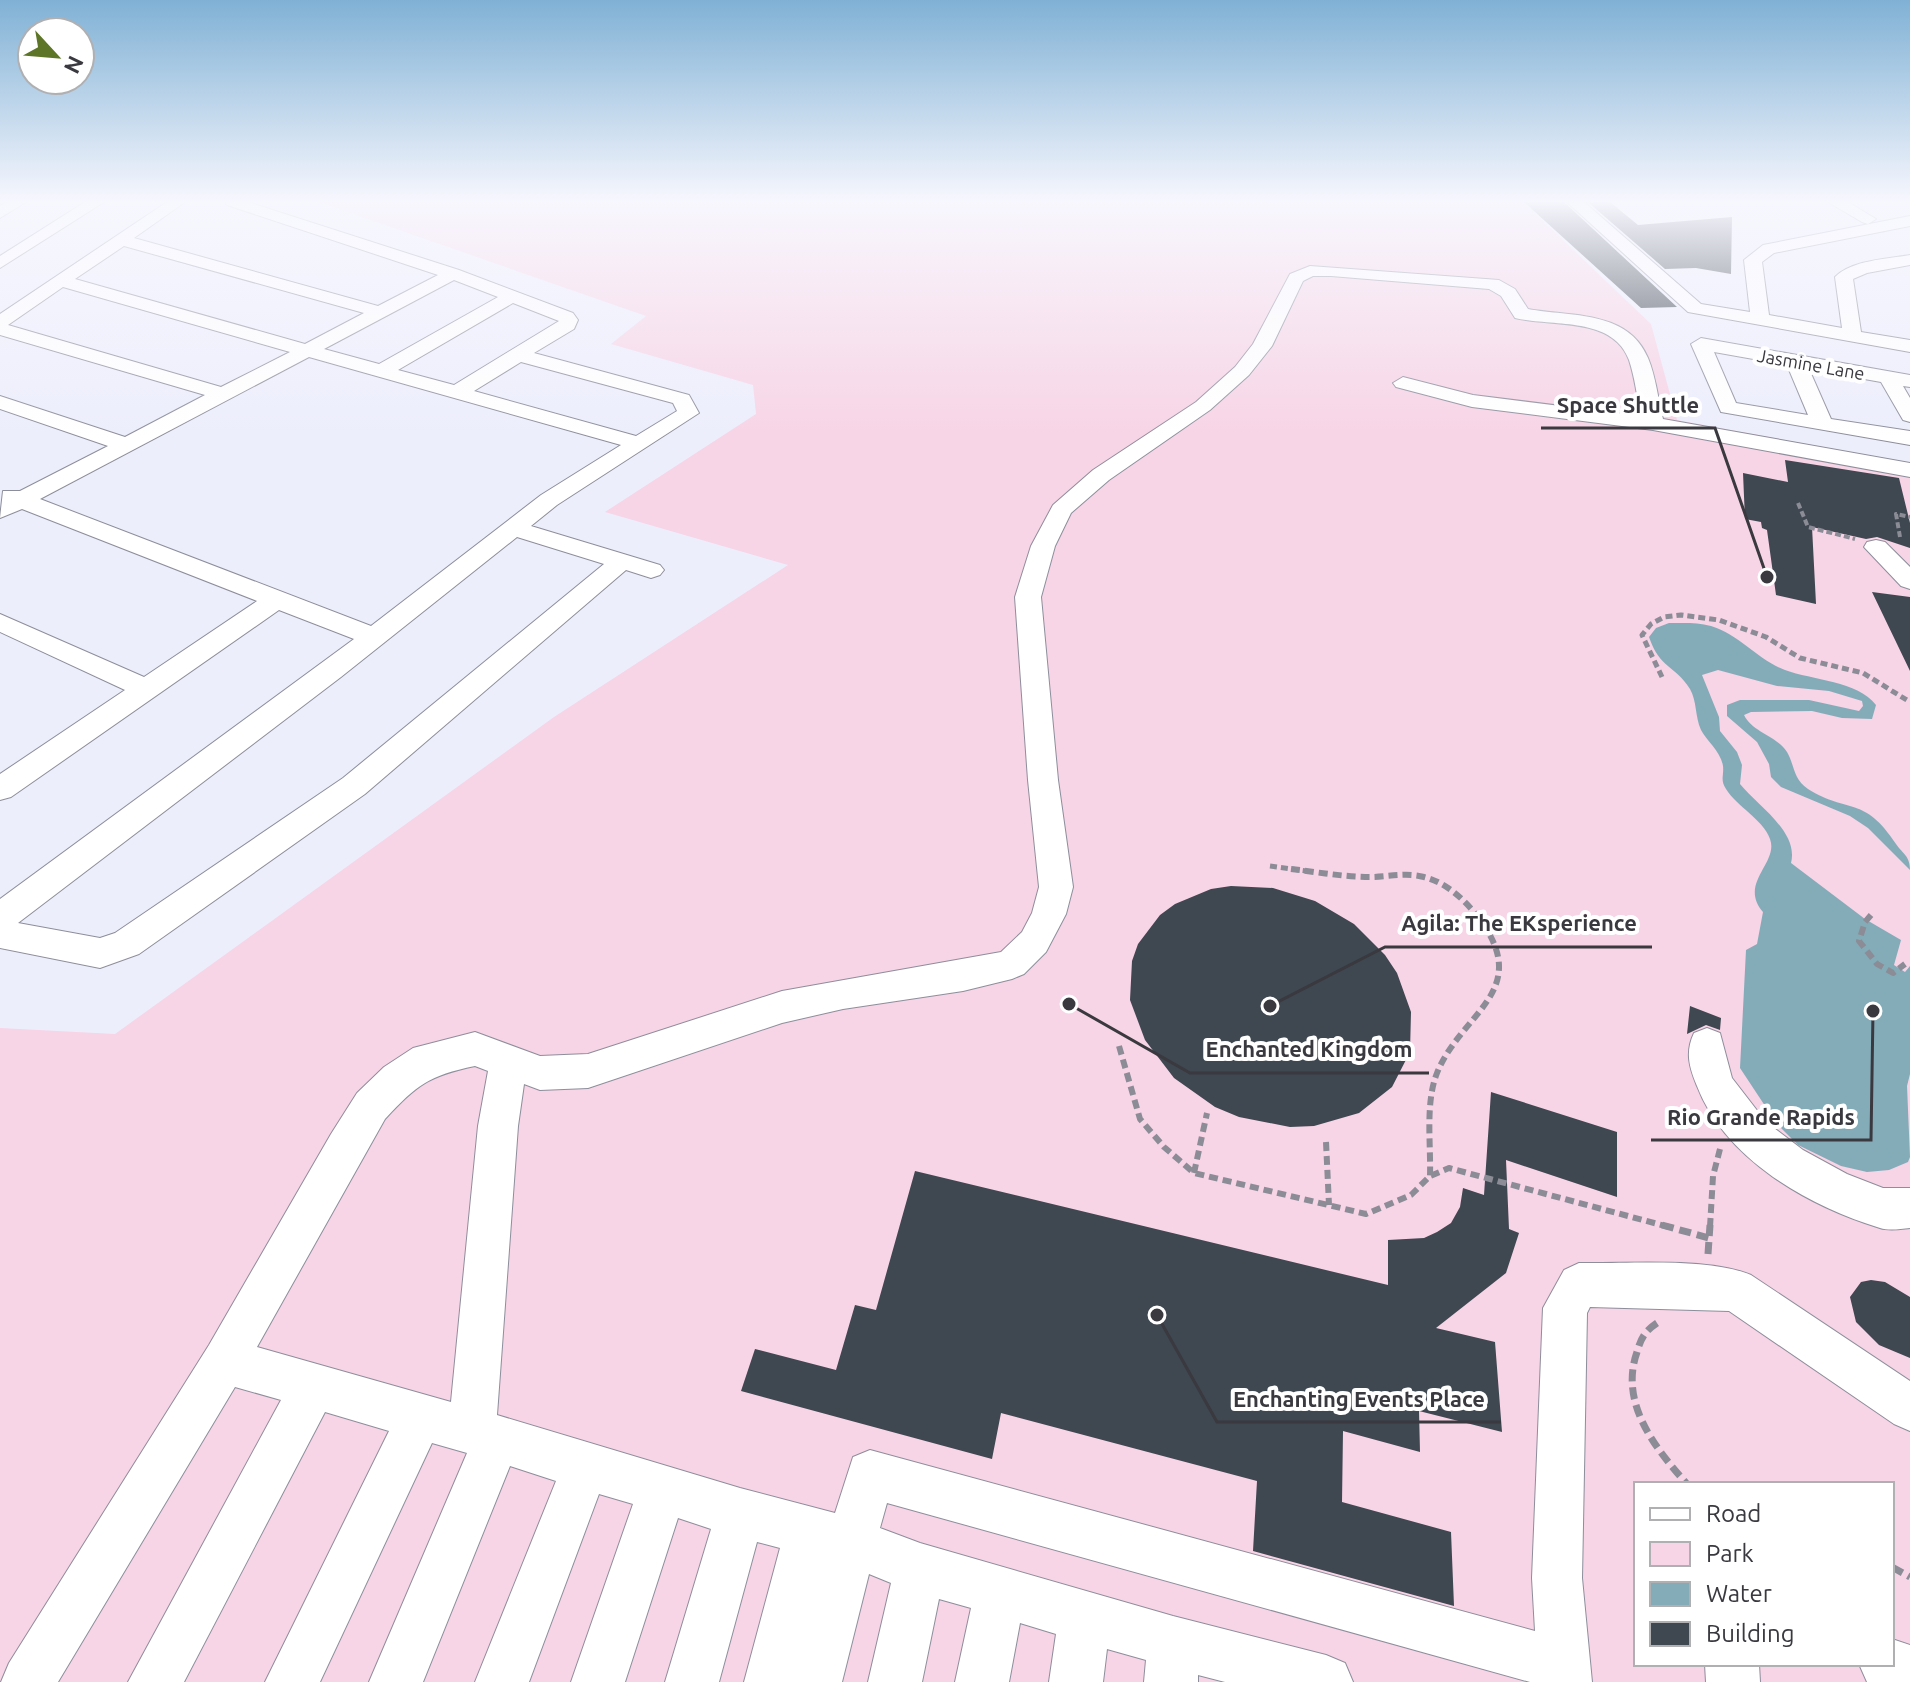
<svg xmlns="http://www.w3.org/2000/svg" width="1910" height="1682" viewBox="0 0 1910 1682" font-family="Ubuntu,sans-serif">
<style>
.green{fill:#f7d4e6;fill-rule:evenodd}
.water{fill:#84acb8}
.building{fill:#3f4750}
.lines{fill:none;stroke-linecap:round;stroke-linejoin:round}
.minor-casing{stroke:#8d8e9b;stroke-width:2}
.path-far3{stroke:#8b8c96;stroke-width:4;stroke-dasharray:6 3;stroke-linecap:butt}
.path-far2{stroke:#8b8c96;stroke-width:5;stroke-dasharray:7 4;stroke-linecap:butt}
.path-far1{stroke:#8b8c96;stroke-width:6;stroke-dasharray:9 5;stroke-linecap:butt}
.path{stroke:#8b8c96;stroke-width:7;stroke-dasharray:12 6;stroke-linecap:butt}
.minor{fill:#fff;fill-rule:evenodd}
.labels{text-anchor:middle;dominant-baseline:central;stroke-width:8;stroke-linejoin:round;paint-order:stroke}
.far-street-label{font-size:18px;fill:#39393f;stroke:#fff}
.leader{fill:none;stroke:#39393f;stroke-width:3}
.callout-dot{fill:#39393f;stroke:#fff;stroke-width:3}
.callout-label{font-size:22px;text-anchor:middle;font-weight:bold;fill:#39393f;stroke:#fff;stroke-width:8;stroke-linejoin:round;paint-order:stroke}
</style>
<rect width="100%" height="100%" fill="#edeefc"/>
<!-- green -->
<path class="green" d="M319,202H1523L1651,324L1677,420L1910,463V1682H0V1028L115,1034L554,717L788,565L605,512L756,414L753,385L611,344L646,316ZM1636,1484H1892V1664H1636Z"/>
<!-- water -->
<path class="water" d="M1669,623C1683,623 1697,622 1711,626C1740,635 1758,660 1785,670C1812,680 1858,681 1876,705L1872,719L1842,718L1812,711L1751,712L1744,715C1753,733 1776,735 1787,752C1795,766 1793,779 1808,789C1848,814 1864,795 1896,844C1903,854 1910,856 1910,870L1868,828L1850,816L1781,787L1771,777L1769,764L1757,742L1727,716V705L1740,700H1809L1859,711L1863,706L1862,701L1829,691L1777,686L1718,670L1702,675L1719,717L1720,731L1737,752L1742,765L1740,784C1758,806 1799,832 1791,863L1865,919L1901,940L1894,965L1905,972L1910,966V1074L1907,1086L1910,1157L1908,1162L1889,1170L1867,1172L1841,1166L1798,1145L1777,1124L1740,1068L1746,950L1757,944L1763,912C1738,883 1779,863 1770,839C1763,819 1737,807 1726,789C1720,780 1724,776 1723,766C1721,752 1707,741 1701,730C1695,717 1697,701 1690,689C1675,665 1660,669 1649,637L1656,628Z"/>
<!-- building -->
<path class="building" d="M1524,202H1564L1677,307L1641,308Z
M1588,202H1610L1638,225L1732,217L1731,274L1696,268L1665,269Z
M1785,460L1899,478L1910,523V548L1877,537L1866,539L1812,527L1816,604L1776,595L1767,530L1762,528L1761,522L1745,519L1743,473L1788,482Z
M1872,592L1910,597V671Z
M1231,886L1273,888L1315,901L1354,924L1385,955L1397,973L1411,1012L1410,1052L1392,1087L1359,1113L1314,1126L1290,1127L1239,1117L1215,1107L1174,1078L1145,1040L1130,1000L1132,961L1138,944L1160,915L1175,904L1211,889Z
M1690,1006L1721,1018L1720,1030L1706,1025L1687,1034Z
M1491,1092L1617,1132V1197L1506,1160L1509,1229L1519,1233L1506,1273L1436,1328L1495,1342L1502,1432L1419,1411L1420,1452L1343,1431L1342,1502L1451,1532L1454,1606L1253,1551L1257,1481L1001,1413L992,1459L741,1391L755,1349L836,1370L855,1305L876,1310L915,1171L1388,1285V1240L1424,1238L1437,1232L1451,1223L1460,1207L1463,1188L1484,1195Z
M1871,1280L1885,1282L1910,1297V1358L1879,1345L1856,1322L1850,1297L1861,1282Z"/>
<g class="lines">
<!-- minor casing -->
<g class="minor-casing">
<path id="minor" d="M7,202H26L0,218V206Z
M85,202H104L0,268V256Z
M167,202H185L134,238L378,306L438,275L227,205L225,202H248L459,270L573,313L578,320L574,329L534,353L689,395L699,413L557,505L531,526L660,565L664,570L660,575L651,578L626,570L365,794L139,954L100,968L0,948V899L354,639L279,610L11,797L0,800V774L125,690L0,632V614L144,677L257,601L22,509L0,518L3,491H20L108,446L0,409V396L125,437L205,395L0,335V314ZM124,246L364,313L305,344L75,279ZM454,280L498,297L379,364L324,349ZM63,287L290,352L221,387L8,325ZM513,303L559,321L454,385L398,370ZM309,357L621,445L541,495L371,626L40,499ZM521,362L673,403L677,411L636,436L474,391ZM517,537L604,564L343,778L115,933L100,938L18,923L341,677Z
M1567,202H1584L1701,304L1750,312L1744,260L1763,245L1910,216V226L1774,253L1762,262L1769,315L1842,328L1835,277C1852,260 1887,259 1910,255V265L1867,273L1853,279L1861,332L1910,340V352L1688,312Z
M1828,202H1848L1876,219L1868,224L1862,222Z
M1310,266L1499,280L1515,289L1528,309C1571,317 1628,310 1648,358C1656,377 1658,399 1663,419L1910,463V477L1653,430L1472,407L1396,387L1393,383L1403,377L1473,395L1641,416C1637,397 1635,378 1629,360C1613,316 1552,327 1515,318L1501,296L1489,289L1331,276H1313L1303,281L1272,346L1249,375L1210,410L1109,480L1071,513L1055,546L1041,597L1058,780L1073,887L1066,914L1046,952L1024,974L1012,979L963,991L843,1009L782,1023L588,1088L540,1090L524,1084L518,1126L497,1415L740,1488L835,1513L853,1457L870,1450L1535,1631L1532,1578L1543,1308L1564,1270L1579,1263C1628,1264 1708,1257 1751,1275L1910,1381V1431L1894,1424L1729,1311L1590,1307L1587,1313L1582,1578L1592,1682H1530L887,1503L880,1528L920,1543L1173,1616L1326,1655L1345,1663L1353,1682H1225L1198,1675V1682H1144L1146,1660L1107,1649L1103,1682H1049L1056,1634L1020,1623L1009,1682H955L971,1608L939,1599L922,1682H868L891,1583L869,1574L842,1682H744L780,1548L757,1542L719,1682H665L711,1529L678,1518L625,1682H571L633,1504L599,1494L529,1682H475L556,1481L510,1466L423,1682H369L467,1453L432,1443L320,1682H265L389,1431L325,1412L184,1682H128L281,1400L235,1387L58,1682H1L9,1663L209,1345L331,1134L357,1093L384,1067L413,1048L475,1032L540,1056L588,1054L782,991L1001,952L1022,932L1032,913L1039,887L1028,780L1015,597L1031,546L1053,505L1093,470L1196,402L1235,367L1253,344L1290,274ZM475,1066L488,1071L478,1126L451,1402L257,1347L385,1119C418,1084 428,1076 475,1066Z
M1701,338L1910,375V387L1903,386L1910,398V422L1903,420L1881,382L1809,369L1831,419L1910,431V445L1721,412L1691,344ZM1714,352L1787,365L1808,415L1736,403Z
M1876,540L1885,542L1910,567V589L1901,586L1864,547L1867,542Z
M1707,1028L1720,1033L1732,1078L1766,1122L1803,1150L1847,1174L1883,1188H1910V1228C1900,1229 1889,1231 1880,1228C1808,1206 1725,1159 1697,1086C1689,1067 1685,1052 1694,1033Z
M1892,1639L1910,1645V1682H1867L1859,1664H1892Z
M1705,1664H1759L1760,1682H1706Z"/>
</g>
<!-- path-far3 -->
<path class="path-far3" d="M1798,503L1808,527L1855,539
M1900,537L1896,514L1910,517"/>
<!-- path-far2 -->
<path class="path-far2" d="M1662,677L1642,635L1651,624L1664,617L1681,615L1719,620L1766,637L1800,658L1863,673L1910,702
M1270,866L1306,871"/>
<!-- path-far1 -->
<path class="path-far1" d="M1291,869C1317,872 1344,877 1370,877C1388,877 1406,872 1424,877C1448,883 1467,902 1481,921C1532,992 1461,1013 1437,1073C1425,1103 1431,1144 1430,1176
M1871,915L1865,922L1859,941L1877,964L1893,973L1905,964
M1119,1046L1140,1119L1164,1147L1194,1173L1366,1214L1411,1195L1430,1176L1449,1168L1669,1227
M1326,1142L1329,1205
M1194,1173L1207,1113
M1710,1227L1713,1176L1721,1145"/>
<!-- path -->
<path class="path" d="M1662,1225L1709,1238
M1708,1254L1710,1225
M1657,1323C1645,1331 1641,1338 1637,1352C1619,1403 1655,1448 1687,1484
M1892,1567L1910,1577"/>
<!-- minor -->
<use href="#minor" class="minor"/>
</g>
<!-- sky -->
<linearGradient id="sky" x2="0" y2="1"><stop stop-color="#80b1d5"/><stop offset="0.46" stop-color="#f7f7fe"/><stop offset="1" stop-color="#f7f7fe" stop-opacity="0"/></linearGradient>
<rect width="1910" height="437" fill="url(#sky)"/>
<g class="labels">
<!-- far-street labels -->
<g class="far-street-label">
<text transform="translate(1811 364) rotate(10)">Jasmine Lane</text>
</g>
</g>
<!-- callouts -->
<path class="leader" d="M1767 577L1715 428H1541M1270 1006L1385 947H1652M1069 1004L1190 1073H1429M1873 1011L1871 1140H1651M1157 1315L1217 1422H1501"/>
<g class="callout-dot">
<circle cx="1767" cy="577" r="8"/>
<circle cx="1270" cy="1006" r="8"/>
<circle cx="1069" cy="1004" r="8"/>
<circle cx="1873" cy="1011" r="8"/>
<circle cx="1157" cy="1315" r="8"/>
</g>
<g class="callout-label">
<text x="1628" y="413">Space Shuttle</text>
<text x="1519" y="931">Agila: The EKsperience</text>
<text x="1309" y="1057">Enchanted Kingdom</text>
<text x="1761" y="1125">Rio Grande Rapids</text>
<text x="1359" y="1407">Enchanting Events Place</text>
</g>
<!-- legend -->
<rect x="1634" y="1482" width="260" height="184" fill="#ffffff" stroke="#b0b0b2" stroke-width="2"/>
<rect x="1650" y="1508" width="40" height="12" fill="#ffffff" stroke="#b0b0b2" stroke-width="2"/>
<text x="1706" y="1522" font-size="24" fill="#39393f">Road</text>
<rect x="1650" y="1542" width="40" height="24" fill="#f7d4e6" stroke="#b0b0b2" stroke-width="2"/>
<text x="1706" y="1562" font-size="24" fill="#39393f">Park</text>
<rect x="1650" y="1582" width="40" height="24" fill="#84acb8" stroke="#b0b0b2" stroke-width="2"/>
<text x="1706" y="1602" font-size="24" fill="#39393f">Water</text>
<rect x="1650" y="1622" width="40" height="24" fill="#3f4750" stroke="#b0b0b2" stroke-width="2"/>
<text x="1706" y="1642" font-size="24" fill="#39393f">Building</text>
<!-- north arrow -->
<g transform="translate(56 56) rotate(116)"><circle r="38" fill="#ffffff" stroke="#b0b0b2" stroke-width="2"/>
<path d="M0-6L14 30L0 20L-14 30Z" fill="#5d7527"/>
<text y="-12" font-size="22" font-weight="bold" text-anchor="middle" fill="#39393f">N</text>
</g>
</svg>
